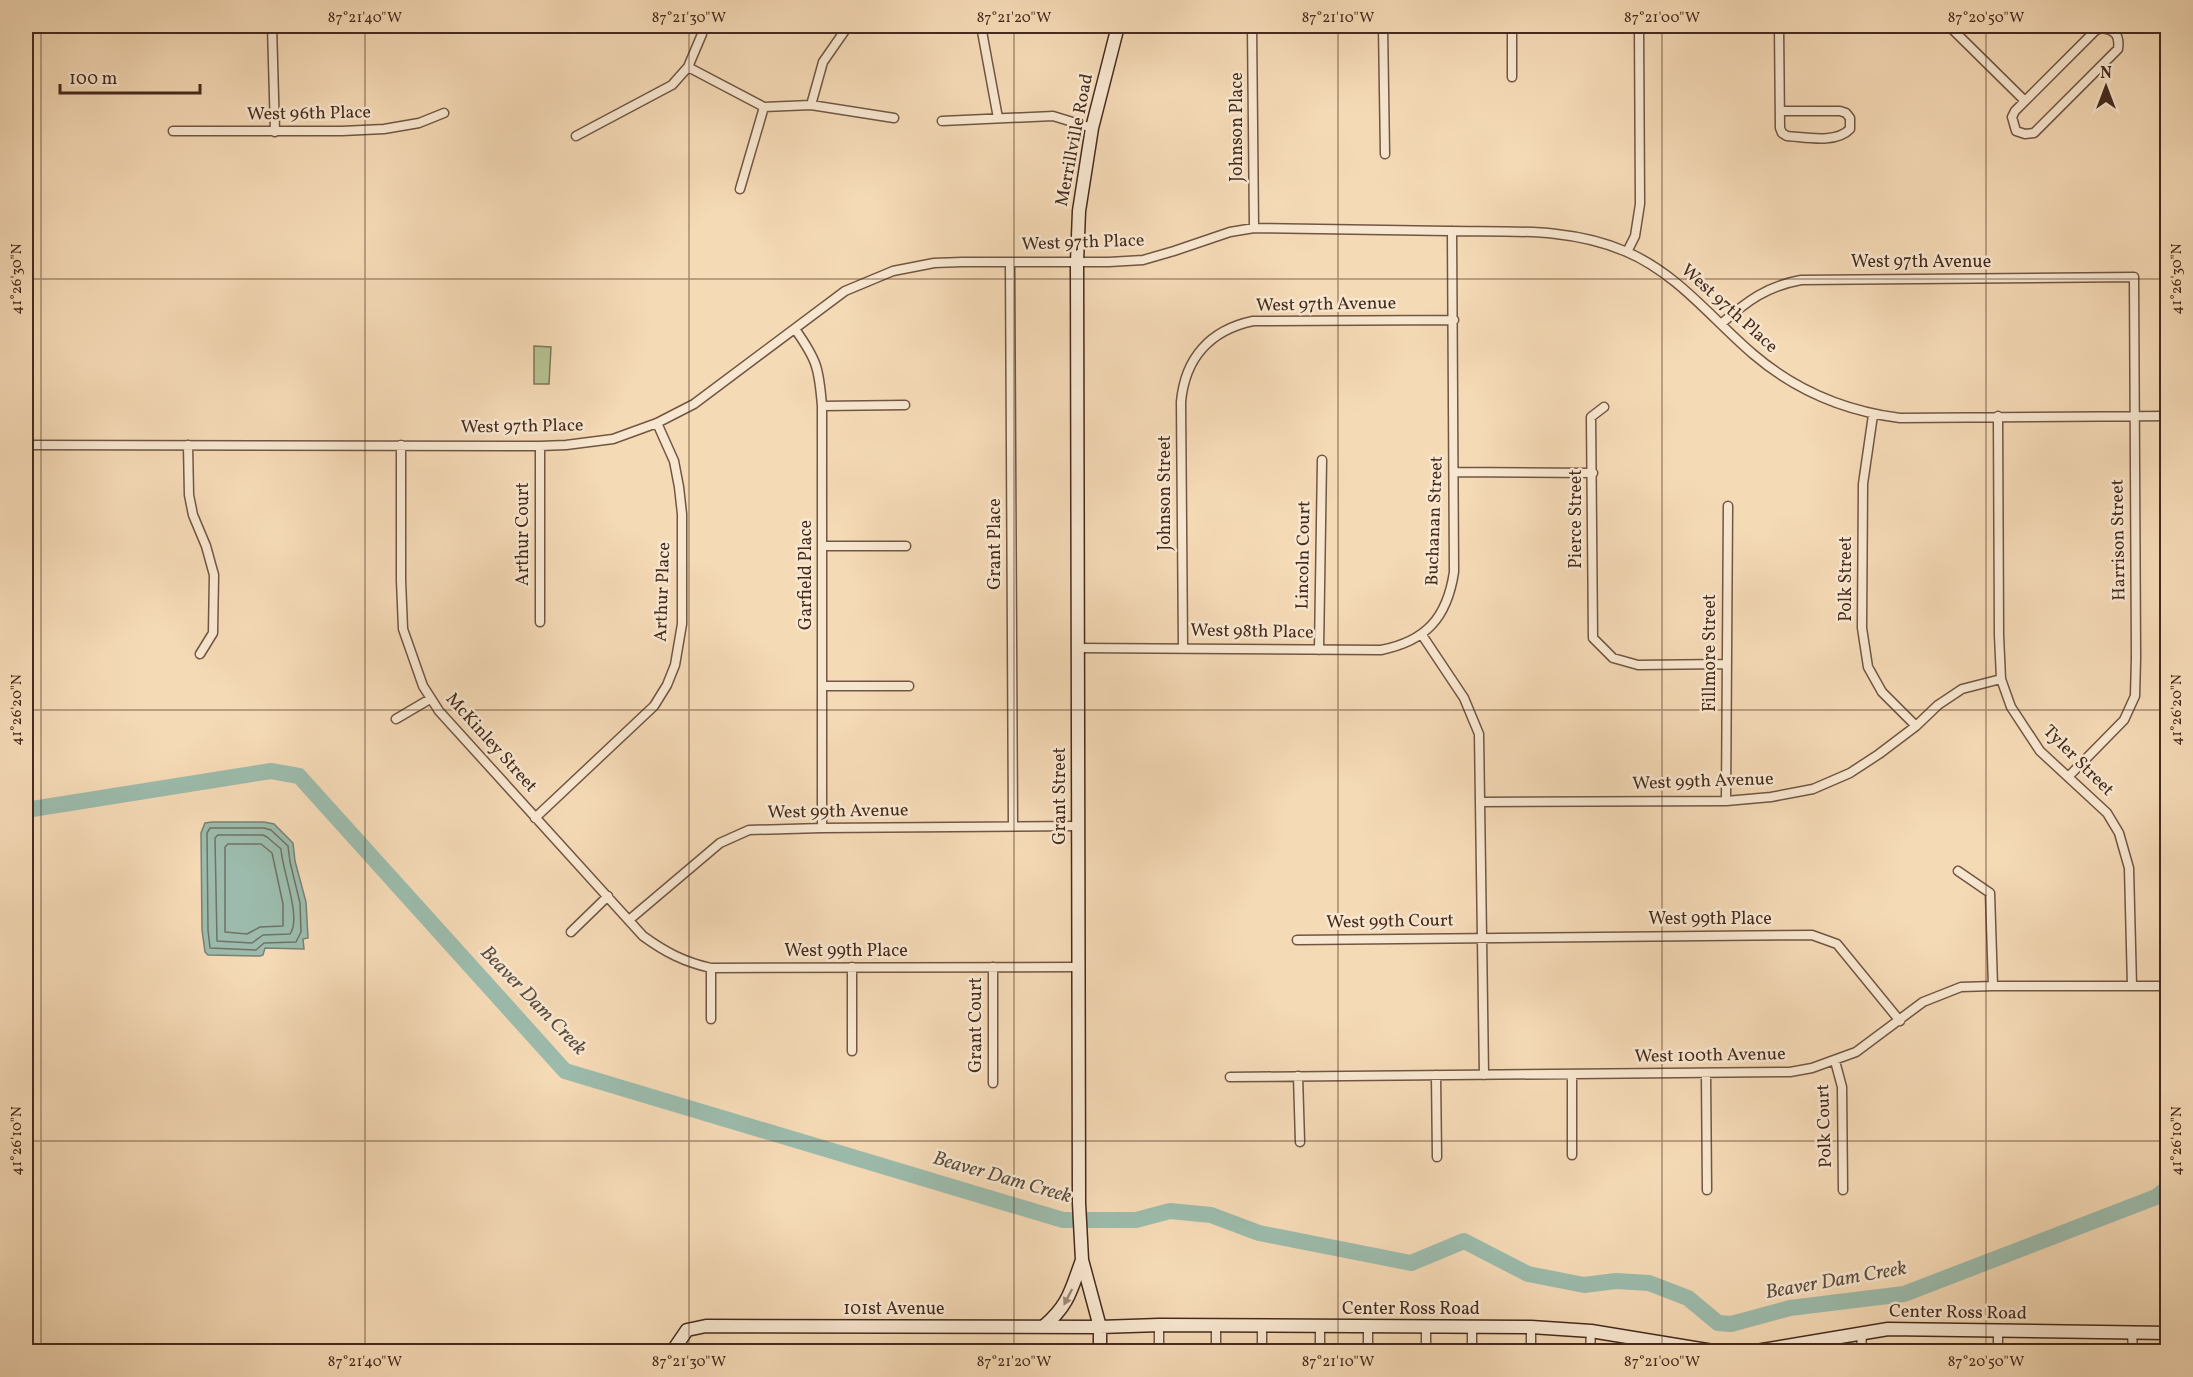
<svg xmlns="http://www.w3.org/2000/svg" width="2193" height="1377" viewBox="0 0 2193 1377" font-family="Vollkorn,serif">
<style>
.green{fill:#b6c192;stroke:#7e7658;stroke-width:1.5}
.water{fill:#9cbbac;stroke:#798173;stroke-width:1.5}
.lines{fill:none;stroke-linecap:round;stroke-linejoin:round}
.shore{stroke:#707264;stroke-width:1.5}
.river{stroke:#9cbbac;stroke-width:16}
.street-casing{stroke:#715643;stroke-width:11}
.secondary-casing{stroke:#452a1d;stroke-width:15}
.street{stroke:#f8e7d0;stroke-width:8}
.secondary{stroke:#f8e7d0;stroke-width:12}
.oneway{fill:#9e8876}
.ticks{fill:none;stroke:#452a1d;stroke-width:1.5;stroke-opacity:0.45}
.labels{text-anchor:middle;dominant-baseline:central;stroke-width:5;stroke-linejoin:round;paint-order:stroke}
.street-label{font-size:18px;fill:#452a1d;stroke:#f8e7d0}
.water-label{font-size:20px;font-style:italic;fill:#5b4e41;stroke:#f8e7d0}
.neatline{fill:none;stroke:#452a1d;stroke-width:2}
.ticks-label{font-size:15px;text-anchor:middle;fill:#452a1d}
</style>
<rect width="100%" height="100%" fill="#f5dab6"/>
<filter id="stains"><feTurbulence type="fractalNoise" baseFrequency=".00333" numOctaves="4"/><feColorMatrix values="0 0 0 0 .2 0 0 0 0 .09 0 0 0 0 .02 0 0 0 .5 -.17"/></filter>
<radialGradient id="worn" r=".72"><stop offset=".6" stop-color="#630" stop-opacity="0"/><stop offset="1" stop-color="#630" stop-opacity=".3"/></radialGradient>
<!-- green -->
<path class="green" d="M534,346L551,347L549,384H534Z"/>
<!-- water -->
<path class="water" d="M212,822H264L274,824L293,843L295,861L306,902L308,938L303,939L304,949L265,948L263,955L260,956L208,955L205,952L202,930L201,833L205,823Z"/>
<g class="lines">
<!-- shore -->
<path class="shore" d="M210,828H264L271,830L288,846L290,862L300,903L301,932L296,942L264,943L256,950L210,948L208,930L207,833Z
M218,835H263L267,837L281,849C282,870 302,918 290,934L263,935L252,943L217,941L215,838Z
M228,844H261L272,853L283,904V926L260,927L247,934L225,932V847Z"/>
<!-- river -->
<path class="river" d="M26,810L271,771L299,776L565,1071L1063,1220H1136L1170,1211L1211,1215L1259,1233L1411,1263L1464,1241L1528,1274L1584,1285L1616,1281L1649,1283L1688,1298L1718,1323L1731,1324L1790,1308L1904,1294L2156,1197L2168,1188"/>
<!-- street casing -->
<g class="street-casing">
<path id="street" d="M272,26L275,132
M981,26L998,118
M1252,26L1254,228
M1383,26L1385,154
M1512,26V77
M1779,26L1780,128L1782,133L1787,136C1805,137 1836,144 1850,129V118L1846,113L1840,111H1780
M1949,26L2025,101
M2102,28C2115,30 2120,35 2118,49L2034,133L2025,134L2016,131L2012,117L2015,111L2096,30Z
M688,67L764,107L811,105L894,118
M811,105L823,62L848,26
M942,121L1053,116L1092,128
M173,131H342L384,129L419,123L444,113
M576,136L672,85L688,67L702,34V26
M740,189L764,107
M1627,252L1635,236L1640,204L1639,26
M1010,262L1013,826
M1721,324C1747,301 1767,286 1801,280L2134,277L2136,658L2135,696L2124,720L2068,777
M795,329C817,360 819,368 822,406V828
M822,406L905,405
M1604,407L1591,417L1593,638L1613,658L1638,665L1726,664
M1873,415L1863,484L1862,628L1868,667L1882,692L1916,726
M1998,416L1999,635L2001,679L2011,707L2040,751L2107,813L2119,833L2129,868L2132,986
M26,445L540,446L566,445L613,439L657,423L694,404L845,291L893,271L934,263L962,262H1109L1143,260L1174,251L1230,232L1254,228C1319,229 1384,230 1449,231C1510,232 1570,227 1627,252C1678,274 1712,319 1753,354C1795,390 1845,411 1900,418L2168,416
M188,445L189,495L193,515L206,546L214,575L213,633L200,654
M401,445V580L403,629L423,686L439,711L643,936C665,952 684,962 711,968L1079,967
M540,446V622
M1454,472L1593,473
M822,546H906
M1422,635L1464,698L1479,734L1484,1075
M1078,648L1381,650C1426,641 1447,618 1454,572L1452,231
M1183,648L1181,402C1185,358 1210,330 1253,321L1454,320
M1319,650L1322,460
M823,686H909
M396,719L430,699
M1726,801L1728,506
M1481,802L1726,801L1771,797L1813,789L1850,773L1879,754L1916,726L1938,705L1962,689L2001,679
M535,818L654,706L667,685L675,665L682,624V514L679,487L674,461L657,423
M1958,871L1990,893L1993,986
M629,920L720,843L749,830L822,828L1079,826
M571,932L608,896
M1297,940L1812,935L1837,944L1900,1021
M852,967V1051
M993,967V1083
M711,1019V968
M1835,1061L1842,1087L1843,1190
M1706,1074L1707,1190
M1436,1075L1437,1157
M1298,1076L1300,1142
M1230,1077L1790,1072L1812,1068L1856,1052L1923,1002L1961,987L1993,986H2168
M1572,1155V1074
M1216,1326V1352
M1262,1326V1352
M1426,1327V1352
M1472,1327V1352
M2132,1333L2133,1352
M1159,1352V1325
M1320,1352V1326
M1368,1352V1327
M1531,1352V1327
M1590,1352L1591,1331
M1861,1352L1862,1333
M1998,1352V1332"/>
</g>
<!-- secondary casing -->
<g class="secondary-casing">
<path id="secondary" d="M1043,1327C1069,1305 1071,1290 1082,1260
M672,1352L687,1330L706,1326L1100,1327L1159,1325L1531,1327L1591,1331L1719,1352
M1100,1352V1327L1082,1260L1079,1203L1077,262L1079,211L1092,128L1118,26
M1750,1352L1888,1329L2168,1333"/>
</g>
<!-- street -->
<use href="#street" class="street"/>
<!-- secondary -->
<use href="#secondary" class="secondary"/>
</g>
<!-- one-way arrows -->
<defs><path id="oneway-solid" d="M-6-.8H1V-3.2L6.5 0L1 3.2V.8H-6Z" transform="scale(1.5)"/></defs>
<use class="oneway" href="#oneway-solid" transform="translate(1068 1297) rotate(117)"/>
<!-- ticks -->
<path class="ticks" d="M41,26V1352M365,26V1352M689,26V1352M1014,26V1352M1338,26V1352M1662,26V1352M1986,26V1352M26,279H2168M26,710H2168M26,1141H2168"/>
<g class="labels">
<!-- street labels -->
<g class="street-label">
<text transform="translate(309 114) rotate(-1)">West 96th Place</text>
<text transform="translate(1237 127) rotate(-90)">Johnson Place</text>
<text transform="translate(1075 140) rotate(-79)">Merrillville Road</text>
<text transform="translate(1083 243) rotate(-2)">West 97th Place</text>
<text x="1921" y="262">West 97th Avenue</text>
<text transform="translate(1326 305) rotate(-1)">West 97th Avenue</text>
<text transform="translate(1729 309) rotate(42)">West 97th Place</text>
<text transform="translate(522 427) rotate(-1)">West 97th Place</text>
<text transform="translate(1165 493) rotate(-90)">Johnson Street</text>
<text transform="translate(1576 519) rotate(-90)">Pierce Street</text>
<text transform="translate(1435 521) rotate(-88)">Buchanan Street</text>
<text transform="translate(523 534) rotate(-90)">Arthur Court</text>
<text transform="translate(2119 540) rotate(-91)">Harrison Street</text>
<text transform="translate(995 544) rotate(-90)">Grant Place</text>
<text transform="translate(1304 555) rotate(-89)">Lincoln Court</text>
<text transform="translate(806 575) rotate(-90)">Garfield Place</text>
<text transform="translate(1846 579) rotate(-90)">Polk Street</text>
<text transform="translate(663 592) rotate(-88)">Arthur Place</text>
<text transform="translate(1252 632) rotate(1)">West 98th Place</text>
<text transform="translate(1710 653) rotate(-90)">Fillmore Street</text>
<text transform="translate(491 743) rotate(48)">McKinley Street</text>
<text transform="translate(2078 761) rotate(45)">Tyler Street</text>
<text transform="translate(1703 782) rotate(-2)">West 99th Avenue</text>
<text transform="translate(1060 796) rotate(-90)">Grant Street</text>
<text transform="translate(838 812) rotate(-1)">West 99th Avenue</text>
<text x="1710" y="919">West 99th Place</text>
<text transform="translate(1390 922) rotate(-1)">West 99th Court</text>
<text x="846" y="951">West 99th Place</text>
<text transform="translate(976 1025) rotate(-90)">Grant Court</text>
<text transform="translate(1710 1056) rotate(-1)">West 100th Avenue</text>
<text transform="translate(1825 1126) rotate(-92)">Polk Court</text>
<text x="894" y="1309">101st Avenue</text>
<text x="1411" y="1309">Center Ross Road</text>
<text transform="translate(1958 1313) rotate(1)">Center Ross Road</text>
</g>
<!-- water labels -->
<g class="water-label">
<text transform="translate(533 1001) rotate(46)">Beaver Dam Creek</text>
<text transform="translate(1002 1178) rotate(16)">Beaver Dam Creek</text>
<text transform="translate(1836 1281) rotate(-10)">Beaver Dam Creek</text>
</g>
</g>
<!-- margin -->
<rect width="2193" height="1377" fill="none" stroke="#f5dab6" stroke-width="66"/>
<!-- north arrow -->
<g transform="translate(2106 87)" stroke="#f8e7d0" stroke-width="4.5" paint-order="stroke">
<path d="M0-4.5L10 22L0 15L-10 22Z" fill="#452a1d"/>
<text y="-9" font-size="16" font-weight="bold" text-anchor="middle" fill="#452a1d">N</text>
</g>
<!-- scale -->
<path d="M60 84v9h140v-9" fill="none" stroke="#452a1d" stroke-width="3"/>
<text x="69" y="84" font-size="18" fill="#452a1d" stroke="#f8e7d0" stroke-width="4.5" paint-order="stroke">100 m</text>
<rect x="33" y="33" width="2127" height="1311" class="neatline"/>
<g class="ticks-label">
<text x="365" y="22">87°21'40"W</text>
<text x="689" y="22">87°21'30"W</text>
<text x="1014" y="22">87°21'20"W</text>
<text x="1338" y="22">87°21'10"W</text>
<text x="1662" y="22">87°21'00"W</text>
<text x="1986" y="22">87°20'50"W</text>
<text transform="translate(16 279) rotate(-90)" y="5">41°26'30"N</text>
<text transform="translate(2176 279) rotate(-90)" y="5">41°26'30"N</text>
<text transform="translate(16 710) rotate(-90)" y="5">41°26'20"N</text>
<text transform="translate(2176 710) rotate(-90)" y="5">41°26'20"N</text>
<text transform="translate(16 1141) rotate(-90)" y="5">41°26'10"N</text>
<text transform="translate(2176 1141) rotate(-90)" y="5">41°26'10"N</text>
<text x="365" y="1366">87°21'40"W</text>
<text x="689" y="1366">87°21'30"W</text>
<text x="1014" y="1366">87°21'20"W</text>
<text x="1338" y="1366">87°21'10"W</text>
<text x="1662" y="1366">87°21'00"W</text>
<text x="1986" y="1366">87°20'50"W</text>
</g>
<rect width="100%" height="100%" filter="url(#stains)"/>
<rect width="100%" height="100%" fill="url(#worn)"/>
</svg>
